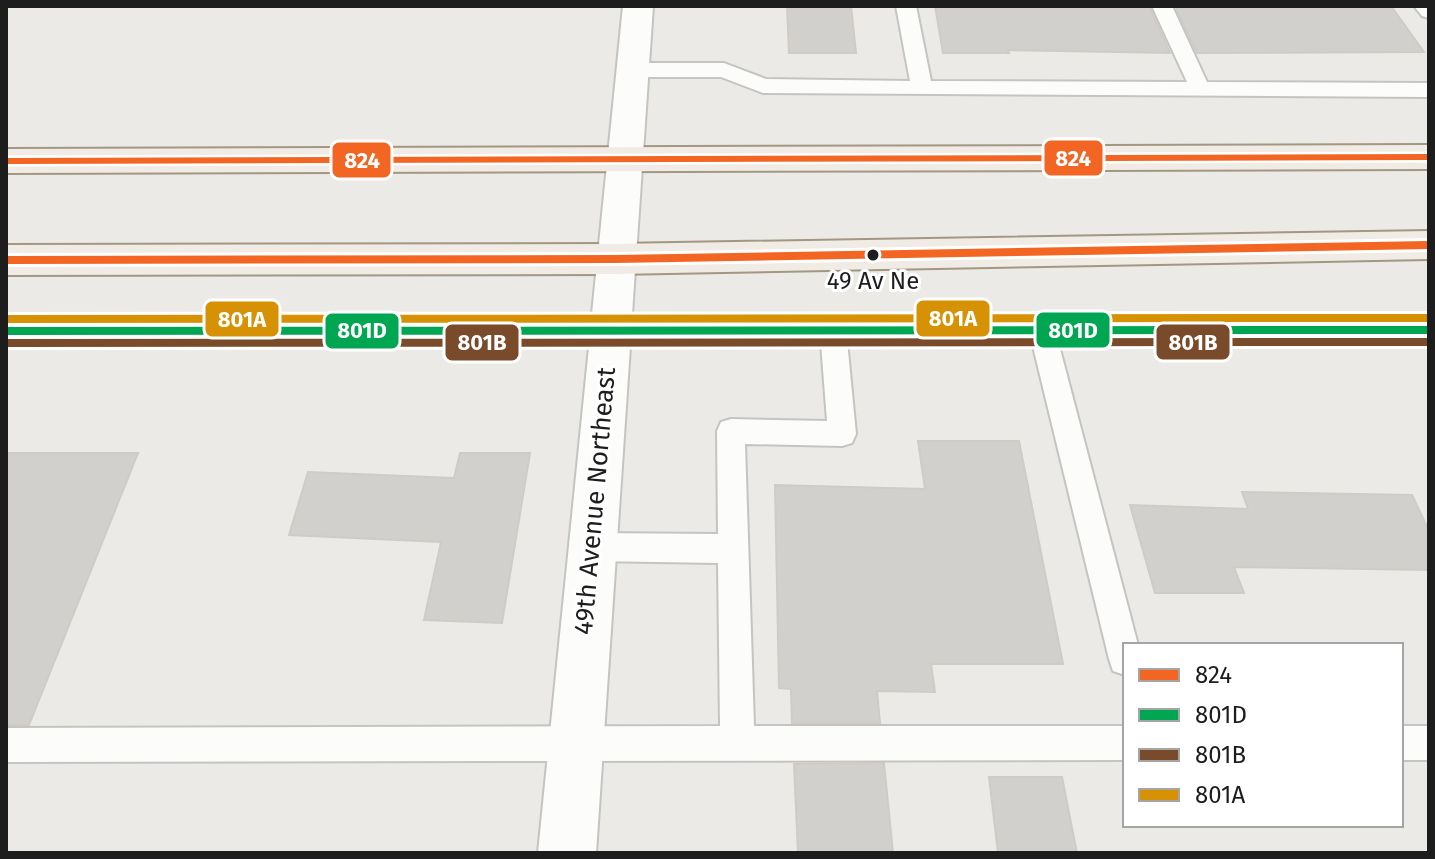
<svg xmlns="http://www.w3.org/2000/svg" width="1435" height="859" viewBox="0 0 1435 859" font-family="'Fira Sans',sans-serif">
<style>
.building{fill:#d2d0cd;stroke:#cfcbc7;stroke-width:2}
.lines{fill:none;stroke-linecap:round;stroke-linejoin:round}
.service-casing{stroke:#c4c4c2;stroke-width:4}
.tertiary-casing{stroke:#c4c4c2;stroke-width:4}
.primary-casing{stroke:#a29782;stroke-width:4}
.service{fill:#fcfcfb;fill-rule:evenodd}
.tertiary{fill:#fcfcfb;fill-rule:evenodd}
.primary{fill:#f0ebe4;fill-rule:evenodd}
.bus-1-far1-casing{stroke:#fff;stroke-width:11}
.bus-1-casing{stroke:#fff;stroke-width:14}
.bus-2-casing{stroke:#fff;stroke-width:14}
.bus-3-casing{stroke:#fff;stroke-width:14}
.bus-4-casing{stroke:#fff;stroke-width:14}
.bus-1-far1{stroke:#f26522;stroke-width:6}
.bus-1{stroke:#f26522;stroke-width:8}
.bus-2{stroke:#00a651;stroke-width:8}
.bus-3{stroke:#7a4b2a;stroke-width:8}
.bus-4{stroke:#d69104;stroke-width:8}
.bus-dot{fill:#1d1d1d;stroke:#fff;stroke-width:3}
.labels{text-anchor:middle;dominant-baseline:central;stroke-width:6;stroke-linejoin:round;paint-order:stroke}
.bus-label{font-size:24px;fill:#1d1d1d;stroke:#fff}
.street-label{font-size:26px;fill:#1d1d1d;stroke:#fff}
.line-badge{stroke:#fff;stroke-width:3}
.badge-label{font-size:22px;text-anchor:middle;font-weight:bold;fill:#fff}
</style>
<rect width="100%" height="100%" fill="#eceae6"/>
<!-- building -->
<path class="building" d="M787,6H851L856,53H789Z
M935,6H1149L1170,53L1008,50L1009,53H943Z
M1175,6H1391L1424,52L1197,53Z
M918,441H1019L1063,664H931L935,692L877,691L880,723H792L791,689L779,688L775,485L925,489Z
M6,453H138L29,725H6Z
M460,453H530L502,623L424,620L441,542L289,535L308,472L454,478Z
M1242,492L1412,495L1429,531V570L1234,567L1244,593H1155L1130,505L1248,509Z
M884,763L893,853H798L794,764Z
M989,777H1062L1077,853H998Z"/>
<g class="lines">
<!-- service casing -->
<g class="service-casing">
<path id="service" d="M896,6H916L931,81L1187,82L1152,6H1172L1207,82L1429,83V97L763,93L721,77H632L622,70L632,63H724L766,79L910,81Z
M1414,6H1429V18L1422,16Z
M833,320L842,323L846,330L856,434L852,443L842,446L745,444L754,726H1125V760L6,762V728L720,726L718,563L592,561L581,557L577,547L581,537L592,533L718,534L717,431L721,422L731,419L827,421L820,330L824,323Z
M1042,320L1051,323L1055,330L1138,645H1125V675L1113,671L1109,659L1029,330L1033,323Z
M1401,726H1429V760H1401Z"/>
</g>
<!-- tertiary casing -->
<g class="tertiary-casing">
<path id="tertiary" d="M623,6H653L632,314H1429V346L630,347L596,853H538L589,347H6V315L592,314Z"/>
</g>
<!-- primary casing -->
<g class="primary-casing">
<path id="primary" d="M1429,145V169L6,173V149Z
M1429,231V259L615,274L6,275V245L615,244Z"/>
</g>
<!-- service -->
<use href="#service" class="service"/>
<!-- tertiary -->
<use href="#tertiary" class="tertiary"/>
<!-- primary -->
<use href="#primary" class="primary"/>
<!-- bus-1-far1 casing -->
<g class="bus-1-far1-casing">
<path id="bus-1-far1" d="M6,161L1429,157"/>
</g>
<!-- bus-1 casing -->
<g class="bus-1-casing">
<path id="bus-1" d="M6,260L615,259L1429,245"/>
</g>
<!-- bus-2 casing -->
<g class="bus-2-casing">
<path id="bus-2" d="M6,331L1429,330"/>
</g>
<!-- bus-3 casing -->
<g class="bus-3-casing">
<path id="bus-3" d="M6,343L1429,342"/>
</g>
<!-- bus-4 casing -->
<g class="bus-4-casing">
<path id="bus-4" d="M6,319L1429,318"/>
</g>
<!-- bus-1-far1 -->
<use href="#bus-1-far1" class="bus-1-far1"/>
<!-- bus-1 -->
<use href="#bus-1" class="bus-1"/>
<!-- bus-2 -->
<use href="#bus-2" class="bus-2"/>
<!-- bus-3 -->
<use href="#bus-3" class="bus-3"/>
<!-- bus-4 -->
<use href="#bus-4" class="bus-4"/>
</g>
<!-- markers -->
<circle class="bus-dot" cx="873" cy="255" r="7"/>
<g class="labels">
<!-- bus labels -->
<g class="bus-label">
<text x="873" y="281">49 Av Ne</text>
</g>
<!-- street labels -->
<g class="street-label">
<text transform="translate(595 501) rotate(-85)">49th Avenue Northeast</text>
</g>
</g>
<g class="line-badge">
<rect x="1043" y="139" width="61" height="38" rx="8" fill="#f26522"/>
<rect x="331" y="141" width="61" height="38" rx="8" fill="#f26522"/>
<rect x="915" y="299" width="76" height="39" rx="8" fill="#d69104"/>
<rect x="204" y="300" width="76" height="38" rx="8" fill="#d69104"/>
<rect x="1035" y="311" width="76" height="38" rx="8" fill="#00a651"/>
<rect x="324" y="312" width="76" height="38" rx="8" fill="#00a651"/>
<rect x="1155" y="323" width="76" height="38" rx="8" fill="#7a4b2a"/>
<rect x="444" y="323" width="76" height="39" rx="8" fill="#7a4b2a"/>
</g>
<g class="badge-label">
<text x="1073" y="166">824</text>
<text x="362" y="168">824</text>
<text x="953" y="326">801A</text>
<text x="242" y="327">801A</text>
<text x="1073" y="338">801D</text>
<text x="362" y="338">801D</text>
<text x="1193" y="350">801B</text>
<text x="482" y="350">801B</text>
</g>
<!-- border -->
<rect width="1435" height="859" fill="none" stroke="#1d1d1d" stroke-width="16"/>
<!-- legend -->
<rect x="1123" y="643" width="280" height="184" fill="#ffffff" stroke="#a5a5a5" stroke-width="2"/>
<rect x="1139" y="669" width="40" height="12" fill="#f26522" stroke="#a5a5a5" stroke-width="2"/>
<text x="1195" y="683" font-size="24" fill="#1d1d1d">824</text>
<rect x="1139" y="709" width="40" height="12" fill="#00a651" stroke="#a5a5a5" stroke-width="2"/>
<text x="1195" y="723" font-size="24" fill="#1d1d1d">801D</text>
<rect x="1139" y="749" width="40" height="12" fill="#7a4b2a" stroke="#a5a5a5" stroke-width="2"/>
<text x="1195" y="763" font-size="24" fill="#1d1d1d">801B</text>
<rect x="1139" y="789" width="40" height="12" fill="#d69104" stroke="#a5a5a5" stroke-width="2"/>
<text x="1195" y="803" font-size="24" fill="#1d1d1d">801A</text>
</svg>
